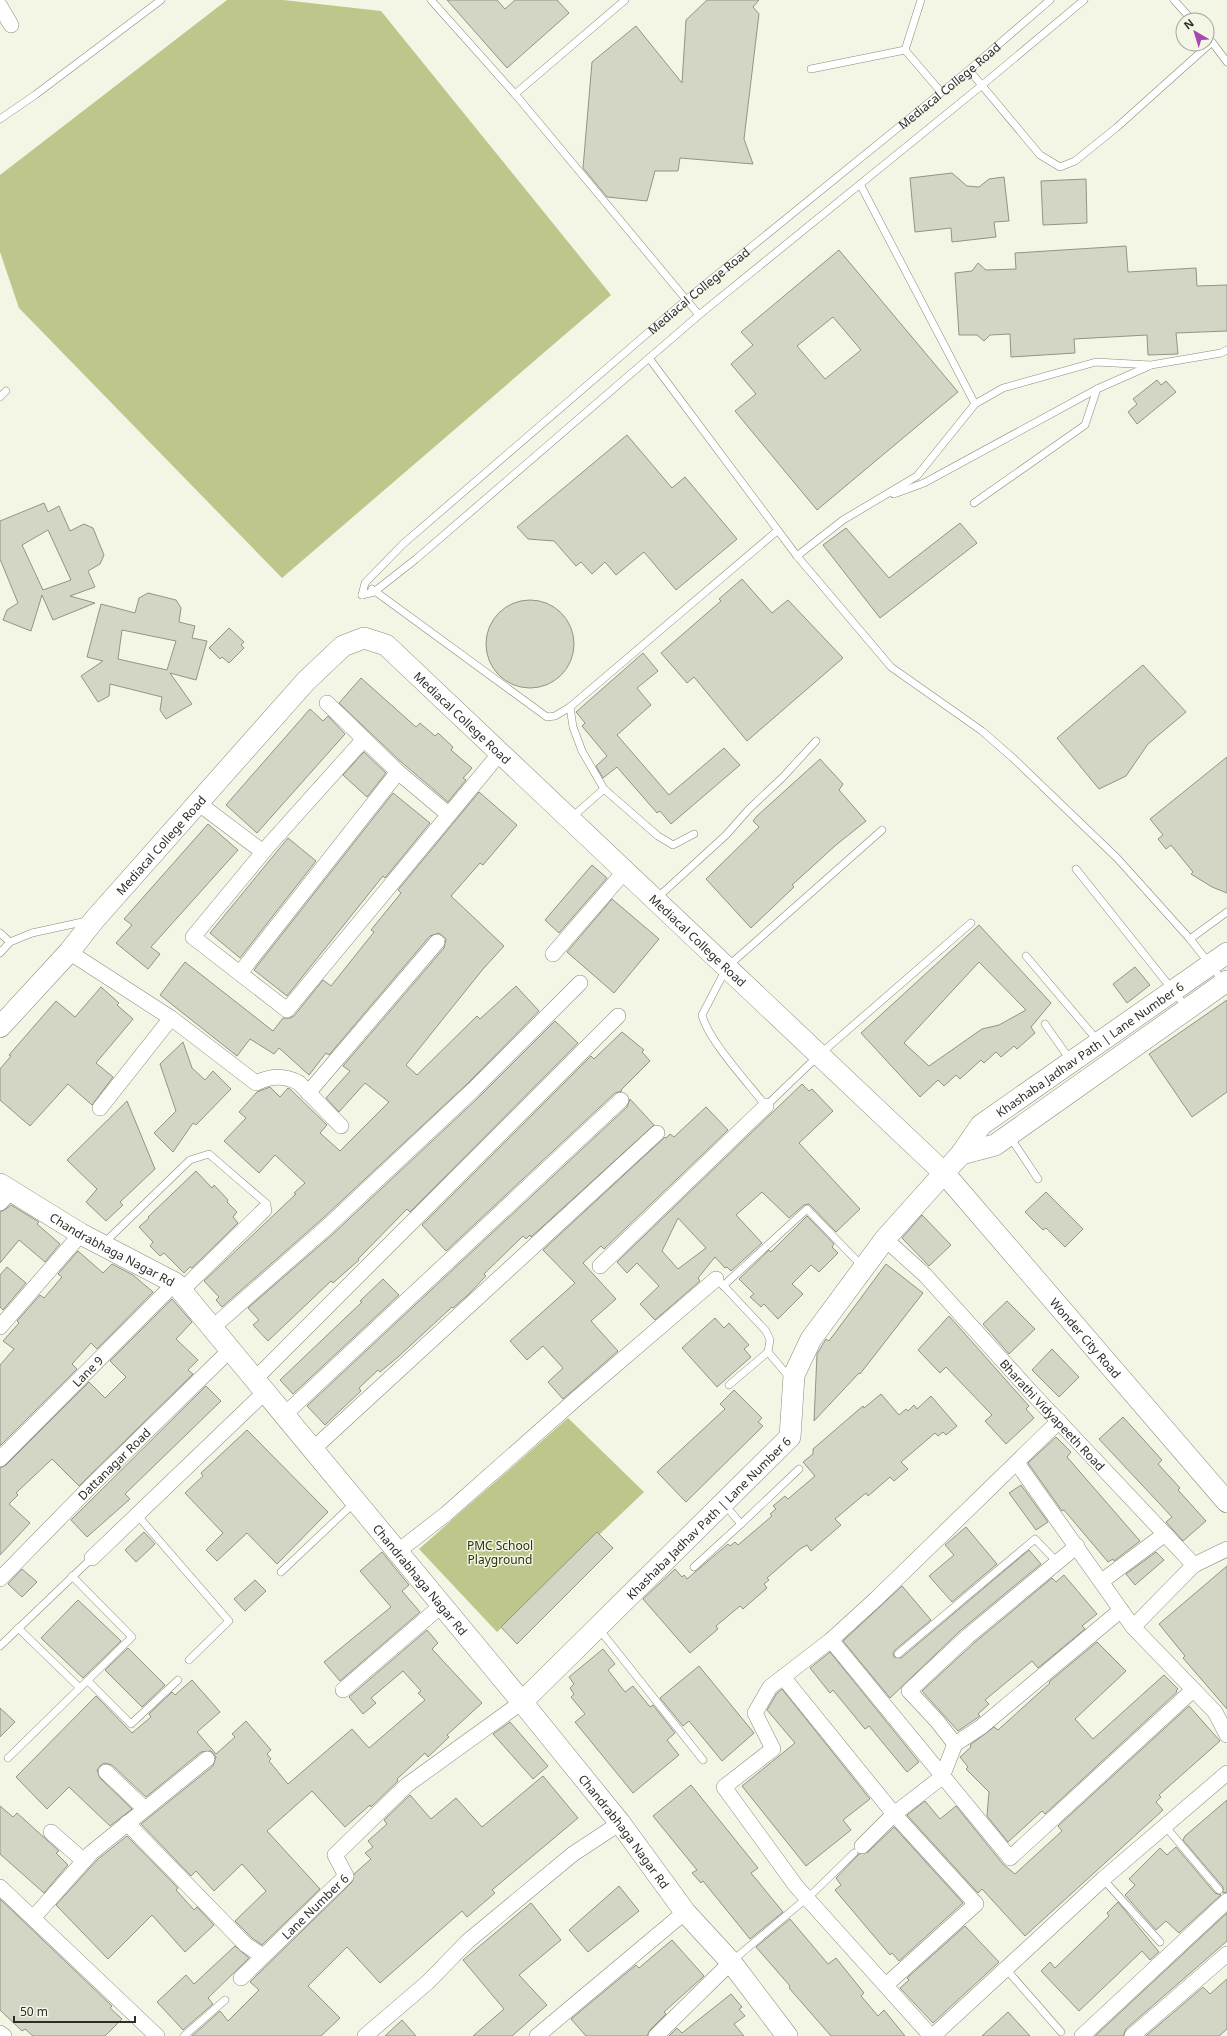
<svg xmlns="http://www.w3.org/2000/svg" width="1227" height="2036" viewBox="0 0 1227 2036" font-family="'Noto Sans',sans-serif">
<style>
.green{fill:#bec68c}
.building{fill:#d3d6c5;stroke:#929485;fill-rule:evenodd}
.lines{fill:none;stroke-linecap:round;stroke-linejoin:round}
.lane-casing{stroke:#898b7c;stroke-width:8}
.street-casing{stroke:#898b7c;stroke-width:16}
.secondary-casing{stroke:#898b7c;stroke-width:22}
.lane{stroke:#fff;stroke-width:7}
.street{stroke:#fff;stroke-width:15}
.secondary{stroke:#fff;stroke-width:21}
.labels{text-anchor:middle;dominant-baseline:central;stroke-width:3;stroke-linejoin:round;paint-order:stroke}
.street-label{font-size:12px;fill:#2d2e28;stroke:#f3f5e5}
.park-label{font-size:12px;fill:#2e320c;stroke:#f3f5e5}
</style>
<rect width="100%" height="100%" fill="#f3f5e5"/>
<!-- green -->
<path class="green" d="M227,0H283L381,11L611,295L282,578L19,308L0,252V175Z
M568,1418L644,1492L497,1632L419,1549Z"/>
<!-- building -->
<path class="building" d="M447,0H497L505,9L515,0H557L569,13L507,68Z
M707,0H759L753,7L759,14L744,139L753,164L680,158L678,171H655L647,201L607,197L583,168L592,62L636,26L682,83L686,20Z
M952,173L967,186L979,187L989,179L1004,177L1009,221L994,222L996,237L952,242L951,228L915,232L910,178Z
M1086,179L1087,223L1043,225L1041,181Z
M1126,246L1128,272L1196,268L1197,286L1227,285V331L1176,333L1178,354L1148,355L1147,335L1074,339L1075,353L1011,357L1010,334L990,335L984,341L977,335H959L955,273L972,271L978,263L986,270L1016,269L1015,253Z
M839,250L958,392L817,510L735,411L756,394L731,364L753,345L741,332ZM833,317L861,350L825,379L797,346Z
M1157,380L1161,385L1166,381L1176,392L1137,424L1128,412L1137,404L1133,399Z
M627,435L672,488L685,477L737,539L676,590L644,552L616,575L605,562L592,574L581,562L576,566L554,541L528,539L517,527Z
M44,503L48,512L59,506L70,531L84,524L93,528L104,555L100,564L88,571L95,587L70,596L95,603L53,620L42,595L31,631L3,620L7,610L18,603L0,559V521ZM48,530L71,580L43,590L22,545Z
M960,523L977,543L880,618L823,545L846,528L889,578Z
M742,579L772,613L788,600L843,658L747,741L694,677L687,683L661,653L721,601L719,599Z
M148,593L176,600L181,608L179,622L195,626L192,638L207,641L196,680L170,673L192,704L166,719L160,710L162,697L110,684L109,696L98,702L81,676L103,661L87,657L101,604L135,613L139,598ZM122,630L176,641L167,670L118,659Z
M486 644a44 44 0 1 1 88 0a44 44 0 1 1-88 0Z
M229,628L244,642L241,645L244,648L229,663L222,657L220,659L209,648Z
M643,653L658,671L637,688L651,705L617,735L669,795L724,748L740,765L671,824L660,811L657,813L617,767L603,778L596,766L607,756L582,726L585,723L576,712Z
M1143,665L1186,712L1148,744L1126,776L1099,789L1057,738Z
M361,678L416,727L420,723L435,736L438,733L453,747L451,750L472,768L463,778L466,780L448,802L399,760L339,703Z
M310,709L323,721L328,716L345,734L257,833L226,805Z
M364,752L386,773L367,797L343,775Z
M1227,757V893L1212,887L1191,874L1193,872L1171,845L1166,849L1158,839L1163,835L1150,819Z
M820,759L843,784L839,790L866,821L836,845L792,885L794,887L751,928L706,879L759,827L753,821L757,816Z
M479,792L517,825L483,865L480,863L451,896L504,946L483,969L406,1065L417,1075L477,1016L480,1019L516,986L539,1011L467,1084L321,1220L222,1307L216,1300L219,1297L204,1281L296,1194L294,1193L305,1183L275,1155L259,1173L224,1141L246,1118L239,1112L257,1092L270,1087L280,1097L288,1088L290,1089L327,1125L320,1133L340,1151L389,1102L365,1083L339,1112L326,1098L350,1071L343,1066L444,948L446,939L439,933L430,936L329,1055L326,1053L309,1075L279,1048L274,1054L250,1039L237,1056L160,995L185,962L273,1031L283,1018H290L294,1016L323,980L331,986L374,932L371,930L401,893L398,890Z
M393,793L430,823L385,878L383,876L287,996L254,970Z
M208,824L238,850L151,947L160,954L148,969L116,943L132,925L124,919Z
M288,838L316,861L240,958L210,933Z
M592,865L607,878L559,933L545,920Z
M612,899L659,939L614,993L567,952Z
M979,925L1051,1003L1031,1027L1035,1033L1017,1049L1014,1046L1001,1057L996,1052L984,1063L981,1060L960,1079L956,1075L944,1086L938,1080L920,1097L861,1033ZM979,962L1026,1010L999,1025L982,1029L929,1066L904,1043Z
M1135,967L1150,985L1127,1003L1113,984Z
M101,987L119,1003L117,1005L133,1019L96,1063L113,1077L92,1105L68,1084L30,1126L0,1100V1069L11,1056L9,1055L56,1001L75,1017Z
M1227,1000V1092L1192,1117L1149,1054Z
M555,1021L578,1043L410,1212L407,1209L358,1259L359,1260L333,1283L331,1281L268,1341L253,1325L259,1320L248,1308L333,1234L479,1097Z
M622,1032L644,1050L642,1052L650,1061L621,1090L622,1091L615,1093L446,1251L422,1225L591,1056L594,1059Z
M183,1042L192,1068L205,1080L213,1071L231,1089L196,1125L193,1123L173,1152L154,1133L176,1111L160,1064Z
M802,1084L809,1091L812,1089L833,1111L799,1143L860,1209L836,1232L809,1204L804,1205L789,1218L762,1192L736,1215L762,1243L731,1271L727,1267L725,1268L715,1257L698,1278L700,1281L655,1320L640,1304L659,1286L637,1263L627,1273L617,1262ZM678,1218L706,1248L678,1269L662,1251Z
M630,1099L654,1125L531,1237L530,1235L526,1239L523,1236L484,1274L486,1276L468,1295L453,1308L452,1307L398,1357L380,1372L378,1370L359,1388L361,1391L325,1425L307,1406L627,1107Z
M127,1101L155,1169L120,1202L123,1205L106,1221L86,1202L97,1189L67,1160Z
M706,1107L728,1130L604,1249L601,1246L583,1263L616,1299L591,1321L618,1351L563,1399L548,1382L563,1368L543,1346L527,1360L510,1341L575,1283L543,1250L665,1137L666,1138L670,1134L674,1137Z
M196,1171L212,1188L214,1185L228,1200L227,1202L237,1212L233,1217L238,1223L192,1268L190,1267L184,1273L164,1253L160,1256L150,1246L153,1242L139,1227L149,1218L148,1217Z
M1046,1192L1083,1229L1065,1247L1046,1228L1043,1230L1025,1212Z
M11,1205L39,1222L37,1224L60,1244L45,1262L19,1240L0,1263V1212L6,1209Z
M922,1215L951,1245L929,1266L902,1238Z
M807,1216L834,1244L832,1247L838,1253L819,1272L811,1265L792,1284L803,1294L778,1319L764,1304L761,1307L750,1297L754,1294L739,1279L769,1250L771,1252Z
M78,1251L103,1273L112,1264L133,1275L153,1292L97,1349L91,1343L72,1364L77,1369L0,1446V1365L14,1349L3,1341L19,1323L17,1321L40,1295L44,1298L62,1277L58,1274Z
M886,1264L923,1293L860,1374L859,1373L814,1421L817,1354L826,1339L829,1341Z
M7,1267L26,1283L3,1310L0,1307V1275Z
M383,1279L399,1295L293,1394L280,1380L362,1302L360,1301Z
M172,1299L192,1322L176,1339L198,1360L188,1370L193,1374L79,1486L52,1459L16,1493L18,1495L9,1504L30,1523L0,1555V1468L6,1465L89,1382L105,1398L126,1377L110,1361Z
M1007,1301L1035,1329L1009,1354L983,1324Z
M949,1316L1029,1406L1026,1409L1034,1418L1006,1444L985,1421L992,1415L946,1367L940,1373L918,1350Z
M715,1318L724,1328L729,1323L749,1345L744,1349L751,1357L717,1387L682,1348Z
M1052,1349L1079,1377L1059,1397L1032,1370Z
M206,1386L221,1401L125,1494L130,1499L87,1537L71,1520Z
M734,1390L762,1418L758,1422L763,1426L686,1502L657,1472L725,1409L720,1404Z
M881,1394L899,1415L906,1409L908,1411L914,1405L917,1409L931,1396L957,1426L946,1435L943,1432L938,1436L935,1433L901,1462L908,1469L894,1481L890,1477L868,1496L866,1493L835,1519L841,1525L811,1551L807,1545L800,1549L767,1578L769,1580L764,1584L767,1588L743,1609L740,1606L716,1626L718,1629L690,1653L643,1599L675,1569L682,1577L684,1575L687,1579L728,1544L730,1546L735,1542L738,1545L772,1516L770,1514L776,1509L773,1506L785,1496L788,1499L815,1476L803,1462L813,1454V1449L863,1406L864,1408Z
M1123,1417L1162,1460L1158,1464L1180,1488L1178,1490L1206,1521L1183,1541L1166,1522L1172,1517L1099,1439Z
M247,1430L328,1512L277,1564L247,1533L217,1561L206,1550L223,1533L185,1493L203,1476L201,1473Z
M1056,1437L1071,1452L1067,1457L1140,1541L1114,1561L1113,1559L1108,1562L1064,1510L1062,1511L1028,1463Z
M1021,1485L1048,1522L1036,1530L1009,1493Z
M966,1527L997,1564L952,1602L929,1576L954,1555L945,1545Z
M144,1532L155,1544L136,1562L125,1550Z
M597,1532L613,1548L517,1644L501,1627Z
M1029,1550L1041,1564L962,1629L890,1698L843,1641L902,1586L931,1620L895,1650L893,1654L894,1657L901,1658Z
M382,1552L409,1585L402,1591L420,1612L340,1681L324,1662L391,1607L360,1571Z
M1156,1552L1164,1560L1135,1585L1126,1574Z
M1227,1566V1709L1183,1658L1185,1656L1159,1624Z
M22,1569L37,1582L22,1597L8,1584Z
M1064,1575L1097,1614L1082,1626L1085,1629L1038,1668L1032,1661L985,1700L989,1704L978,1714L980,1716L958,1731L922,1691L974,1643L1052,1578L1056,1582Z
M255,1580L266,1591L245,1611L234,1599Z
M78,1600L121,1641L83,1678L41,1638Z
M427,1630L438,1643L432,1649L482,1703L447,1735L449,1737L428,1757L425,1753L397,1779L398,1781L371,1807L370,1805L345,1827L312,1791L267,1831L320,1889L262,1945L252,1938L235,1921L266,1891L242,1864L214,1891L196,1871L191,1876L141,1824L213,1766L216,1757L211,1751L201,1752L146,1797L112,1765L104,1763L100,1766L97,1770L100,1778L132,1809L110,1826L69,1787L47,1809L16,1777L96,1696L132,1733L151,1717L149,1714L172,1692L175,1695L192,1680L220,1712L197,1732L216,1754L235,1737L232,1734L246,1721L271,1750L267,1754L271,1759L269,1761L288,1784L352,1729L369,1748L425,1700L418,1693L421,1691L403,1671L371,1698L376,1703L363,1714L349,1697Z
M1097,1642L1126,1671L1075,1719L1093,1739L1164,1675L1178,1689L1176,1691L1177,1692L1045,1814L1042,1811L1008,1842L987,1816L989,1792L966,1769L968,1767L960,1757L971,1747L970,1745L994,1727L998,1730L1050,1683L1049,1682Z
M128,1648L165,1685L142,1707L105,1670Z
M603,1649L615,1664L608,1670L625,1692L633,1686L650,1707L653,1705L675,1733L667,1740L679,1755L633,1793L575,1722L585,1714L571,1697L574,1694L570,1688L574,1684L569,1677Z
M830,1652L919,1762L907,1772L869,1726L865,1729L833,1690L830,1693L810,1668Z
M699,1666L754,1733L722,1761L689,1721L683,1726L660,1698Z
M782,1689L870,1799L843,1820L851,1830L806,1866L742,1786L795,1743L767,1710L777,1693Z
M1189,1706L1220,1741L1159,1795L1161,1797L1156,1802L1163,1810L1025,1936L982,1889L978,1893L907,1815L925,1801L940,1819L956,1806L1003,1864L1015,1874L1062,1831L1058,1826Z
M0,1708L15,1722L0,1737Z
M510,1722L548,1766L533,1779L493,1734Z
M543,1776L578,1818L492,1890L495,1893L467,1917L462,1911L380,1983L347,1947L308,1986L340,2018L321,2036H192L220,2011L228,2021L259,1990L250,1982L352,1882L354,1874L371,1859L365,1853L373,1847L368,1841L387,1824L384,1820L410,1795L431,1819L456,1798L482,1827Z
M691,1785L758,1868L751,1873L783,1912L750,1939L703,1881L701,1883L692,1873L697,1870L653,1816Z
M1227,1800V1892L1223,1893V1887L1183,1840L1185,1836Z
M0,1806L13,1817L17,1813L59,1851L56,1853L68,1865L44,1893L0,1854Z
M894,1827L963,1903L899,1961L892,1953L890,1955L835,1890L841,1885L836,1878L859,1854L868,1852Z
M127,1836L178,1888L176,1890L194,1910L197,1907L214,1925L185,1952L152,1915L108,1959L56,1905L97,1860Z
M1176,1847L1215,1893L1221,1895L1179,1933L1166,1921L1156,1930L1125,1895L1135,1885L1129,1879L1160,1848L1167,1855Z
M619,1886L639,1911L588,1952L569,1930Z
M0,1899L112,2006L110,2008L122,2019L105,2036H33L25,2029L22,2031L0,2010Z
M1118,1902L1159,1952L1150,1960L1142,1951L1079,2011L1041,1971L1050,1962L1055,1968L1109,1916L1107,1913Z
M531,1903L561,1940L519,1975L547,2005L512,2036H473L504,2009L463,1960Z
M1227,1913V1941L1126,2029L1123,2036H1095Z
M790,1919L828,1964L836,1958L864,1993L861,1996L878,2016L884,2010L905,2036H831L789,1988L790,1986L756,1947Z
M965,1926L999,1962L933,2023L900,1988L909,1980L907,1978Z
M672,1940L704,1976L664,2012L666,2014L650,2030L647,2036H586L571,2019L636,1965L639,1968Z
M235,1946L249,1958L208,1998L213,2004L183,2030L157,2002L186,1975L194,1984Z
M1227,1979V2029L1219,2036H1146L1203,1987L1210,1994Z
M731,1994L742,2007L739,2009L745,2016L734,2024L744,2036H669L677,2028L682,2033Z
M1008,2012L1030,2036H982Z
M402,2020L416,2036H385Z"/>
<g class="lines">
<!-- lane casing -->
<g class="lane-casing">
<g id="lane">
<path d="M431,0L515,94L699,315"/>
<path d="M921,0L905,50L941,92"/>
<path d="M1174,0L1192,20"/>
<path d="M811,69L905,50"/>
<path d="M969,70L1040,155L1060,167L1075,161L1116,128L1212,42L1227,62"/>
<path d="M515,94L625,0"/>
<path d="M0,119L35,95L161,0"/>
<path d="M860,184L975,404"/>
<path d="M649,358L797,556L891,667L982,731L1013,758L1117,858L1190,939L1223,981"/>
<path d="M0,397L6,391"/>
<path d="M894,494L924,483L1097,389L1149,366"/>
<path d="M974,503L1085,425L1097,389"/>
<path d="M797,556L843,520L917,476L975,404L1003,388L1096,362L1151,365L1221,353L1227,350"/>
<path d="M372,589L547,717L555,716L570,707"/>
<path d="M362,595L374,592L416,559L699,315L981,86L1084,0"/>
<path id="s1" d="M362,595L365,583L403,544L686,300L969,70L1050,0"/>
<path d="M571,818L604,789"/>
<path d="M882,830L727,967L702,1015C708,1040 749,1084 766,1106L819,1055L971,923"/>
<path d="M694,834L673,845L658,836L604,789L582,751L573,727L570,707L777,531"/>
<path d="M1076,869L1187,1008"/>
<path d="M657,898L726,835L749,809L783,777L816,741"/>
<path d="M0,933L10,942"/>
<path d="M1190,939L1227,912"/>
<path d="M0,953L10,942L32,933L87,921"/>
<path d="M1026,956L1098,1041"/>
<path d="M1045,1024L1071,1061"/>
<path d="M1010,1137L1038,1179"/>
<path d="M104,1243L190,1160L209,1154L267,1204"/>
<path d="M721,1283L766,1331L770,1340L768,1352L790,1378"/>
<path d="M723,1286L807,1209L863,1267"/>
<path d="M729,1385L768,1352"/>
<path d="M725,1505L741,1524L799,1469"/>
<path d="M138,1516L229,1621L189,1660"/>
<path d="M694,1567L741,1524"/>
<path d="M281,1572L354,1503"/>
<path d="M18,1628L80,1688"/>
<path d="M599,1629L703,1760"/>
<path d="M0,1646L92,1558"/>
<path d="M898,1654L1035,1539L1057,1562"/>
<path d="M88,1681L131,1724L178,1680"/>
<path d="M8,1758L132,1637L72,1576"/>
<path d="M1165,1826L1219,1890"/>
<path d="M1103,1879L1160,1942"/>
<path d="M732,1961L814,1892L854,1853"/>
<path d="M1006,1969L1061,2032"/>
<path d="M184,2036L225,2000"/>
</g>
</g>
<!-- street casing -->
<g class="street-casing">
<g id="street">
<path d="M0,6L11,25"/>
<path d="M327,703L364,739"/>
<path d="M198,803L263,852"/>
<path d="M448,814L398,772L364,739L269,845L193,937L287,1010L500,753"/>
<path d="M69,952L171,1018L256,1083C270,1076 285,1075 299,1083L341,1126"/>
<path d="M553,954L625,871"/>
<path d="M240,973L398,772"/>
<path d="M308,1093L437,942"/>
<path d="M100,1108L171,1018"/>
<path d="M0,1203L11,1191"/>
<path id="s2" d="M885,1239L925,1275L1031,1392L1194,1565L1227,1549"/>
<path d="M600,1266L766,1106"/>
<path d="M181,1291L264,1210"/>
<path d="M0,1327L81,1234"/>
<path d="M212,1328L327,1227L473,1090L580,983"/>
<path d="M254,1380L618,1016"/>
<path d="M284,1415L621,1100"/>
<path d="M312,1450L657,1133"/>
<path id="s3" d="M0,1459L175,1283"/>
<path d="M1017,1463L1133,1627L1215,1712L1227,1735"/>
<path d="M1077,1546L968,1636L909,1691L937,1721L955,1744L981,1727L1121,1610"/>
<path d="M397,1552L446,1514L576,1399L716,1279"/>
<path d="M92,1558L265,1392"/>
<path id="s4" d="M0,1579L92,1485L230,1350"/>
<path d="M1102,1581L1165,1534"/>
<path d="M1133,1627L1194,1565"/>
<path d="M831,1640L1010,1858L1193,1690"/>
<path d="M783,1677L894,1814L976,1904L886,1985"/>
<path d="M343,1690L442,1605"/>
<path d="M106,1772L145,1809"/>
<path d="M127,1823L246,1945L263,1956"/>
<path d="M51,1832L84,1861"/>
<path d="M862,1846L894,1814L942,1777L955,1744"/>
<path d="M0,1887L157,2036"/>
<path d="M33,1918L91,1853L207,1759"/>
<path id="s5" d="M241,1978L346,1876L335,1855L407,1785L522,1702"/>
<path d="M0,2033L4,2036"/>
<path d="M365,2036L428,1982L468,1941L573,1854L620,1823"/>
<path d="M537,2036L685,1912"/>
<path d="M656,2036L731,1962"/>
<path d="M931,2036L796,1886L724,1787L773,1749L755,1713L770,1687L831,1640L876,1599L1059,1421"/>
<path d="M933,2036L1103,1879L1227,1773"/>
<path d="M1082,2036L1227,1901"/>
<path d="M1132,2036L1227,1954"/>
</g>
</g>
<!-- secondary casing -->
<g class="secondary-casing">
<g id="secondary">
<path id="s6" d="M0,1027L69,952L95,919L306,681L343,646L364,638L386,645L944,1173L1227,1502"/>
<path d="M961,1154L995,1145L1227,981"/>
<path id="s7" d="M0,1184L81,1234L175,1283L522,1702L620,1823L685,1912L731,1962L787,2036"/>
<path id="s8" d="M522,1702L790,1437L794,1375L811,1339L885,1239L961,1154L981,1125L1227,953"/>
</g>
</g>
<!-- lane -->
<use href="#lane" class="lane"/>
<!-- street -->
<use href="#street" class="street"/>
<!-- secondary -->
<use href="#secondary" class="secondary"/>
</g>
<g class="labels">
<!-- street labels -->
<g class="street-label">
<text stroke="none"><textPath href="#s1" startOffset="780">Mediacal College Road</textPath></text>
<text stroke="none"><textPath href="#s1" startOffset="456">Mediacal College Road</textPath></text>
<text stroke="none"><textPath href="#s6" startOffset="664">Mediacal College Road</textPath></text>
<text stroke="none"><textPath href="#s6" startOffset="243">Mediacal College Road</textPath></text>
<text stroke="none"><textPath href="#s6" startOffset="988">Mediacal College Road</textPath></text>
<text stroke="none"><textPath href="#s8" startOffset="885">Khashaba Jadhav Path | Lane Number 6</textPath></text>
<text stroke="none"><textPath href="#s7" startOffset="130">Chandrabhaga Nagar Rd</textPath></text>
<text stroke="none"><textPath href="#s6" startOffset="1544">Wonder City Road</textPath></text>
<text stroke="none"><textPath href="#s3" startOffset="124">Lane 9</textPath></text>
<text stroke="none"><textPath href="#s2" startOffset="243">Bharathi Vidyapeeth Road</textPath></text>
<text stroke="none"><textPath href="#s4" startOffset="162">Dattanagar Road</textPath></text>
<text stroke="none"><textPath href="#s8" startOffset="262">Khashaba Jadhav Path | Lane Number 6</textPath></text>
<text stroke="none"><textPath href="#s7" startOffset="586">Chandrabhaga Nagar Rd</textPath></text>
<text stroke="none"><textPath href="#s7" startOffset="910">Chandrabhaga Nagar Rd</textPath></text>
<text stroke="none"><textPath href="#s5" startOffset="103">Lane Number 6</textPath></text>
</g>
<!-- park labels -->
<g class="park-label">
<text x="500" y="1545">PMC School<tspan x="500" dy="14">Playground</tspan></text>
</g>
</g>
<!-- north arrow -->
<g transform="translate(1195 32) rotate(322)"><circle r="19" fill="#f3f5e5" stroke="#a4a599"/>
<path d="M0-3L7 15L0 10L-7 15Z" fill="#a747af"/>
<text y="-6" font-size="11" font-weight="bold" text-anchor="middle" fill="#2d2e28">N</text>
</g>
<!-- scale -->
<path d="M14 2016v6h121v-6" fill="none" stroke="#2d2e28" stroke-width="2"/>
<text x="20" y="2016" font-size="12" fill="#2d2e28" stroke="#f3f5e5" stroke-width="3" paint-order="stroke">50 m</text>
</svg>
